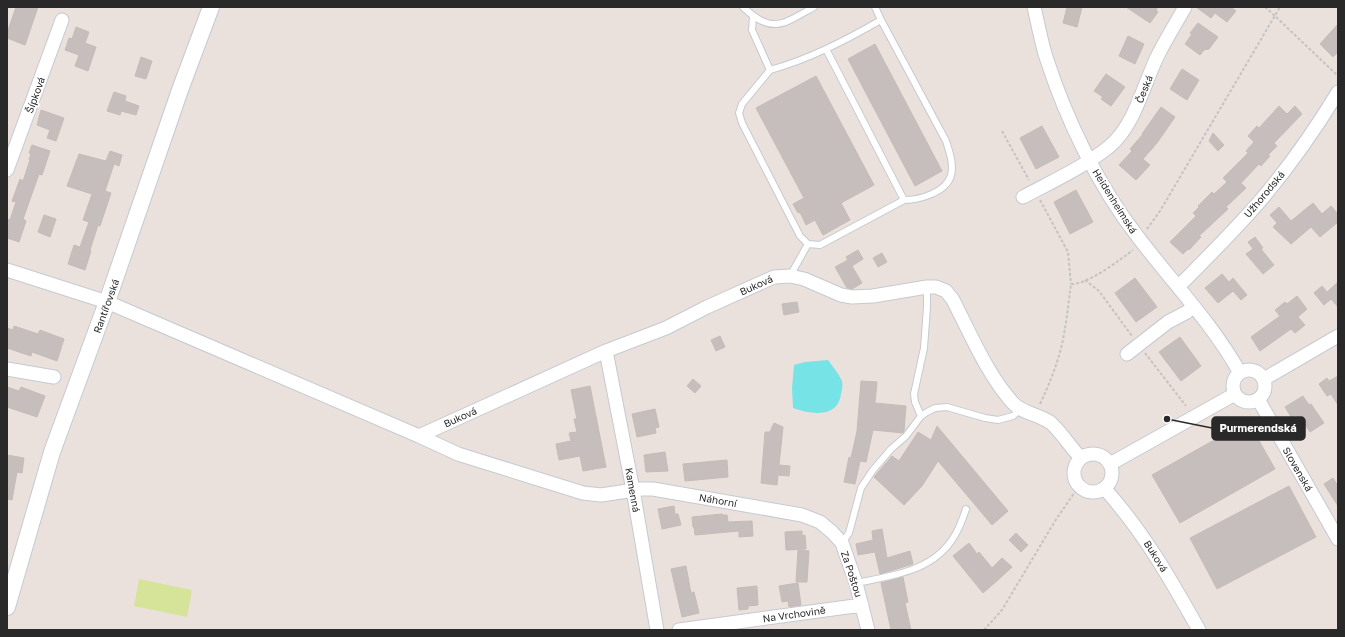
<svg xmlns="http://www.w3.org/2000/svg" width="1345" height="637" viewBox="0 0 1345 637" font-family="'Golos Text',sans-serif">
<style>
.pitch{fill:#d6e499}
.water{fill:#76e3e6}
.building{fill:#c6bebc;stroke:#c6bcb6}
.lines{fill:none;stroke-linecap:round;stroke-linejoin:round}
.service-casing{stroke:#c4cad2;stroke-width:8}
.minor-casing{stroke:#c4cad2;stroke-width:15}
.tertiary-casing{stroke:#c4cad2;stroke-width:18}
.path{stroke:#c3c3c3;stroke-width:2;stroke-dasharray:3 2;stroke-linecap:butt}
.service{stroke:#fff;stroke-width:6}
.minor{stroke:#fff;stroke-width:13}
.tertiary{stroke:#fff;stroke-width:16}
.labels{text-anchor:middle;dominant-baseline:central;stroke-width:4;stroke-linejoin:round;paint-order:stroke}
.street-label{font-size:10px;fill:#292929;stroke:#fff}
.leader{fill:none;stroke:#292929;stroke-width:1.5}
.callout-dot{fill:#292929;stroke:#fff;stroke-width:1.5}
.callout{fill:#292929;stroke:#292929;stroke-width:1.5}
.callout-label{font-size:11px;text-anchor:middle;font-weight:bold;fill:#fff}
</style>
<rect width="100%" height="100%" fill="#ebe1dc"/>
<!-- pitch -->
<path class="pitch" d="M139,579L192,590L187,617L134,606Z"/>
<!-- water -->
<path class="water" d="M828,360C833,367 839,374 842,381C843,385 842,390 841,394C838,419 810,414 793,408L792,388L794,365L805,362Z"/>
<!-- building -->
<path class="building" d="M16,7H38L25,45L7,38V33Z
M1067,7H1082L1077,27L1063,23Z
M1126,7H1158L1156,10L1158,12L1150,23Z
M1196,7H1231L1236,11L1227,22L1215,13L1211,18Z
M1198,23L1218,37L1209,49L1204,50L1200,55L1185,44L1192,34L1190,33Z
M1338,24V52L1333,57L1320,44Z
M76,27L89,32L85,43L96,47L88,71L75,66L79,55L65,50L69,38L72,39Z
M1128,36L1144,44L1135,64L1119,56Z
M875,44L942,171L915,186L848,59Z
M141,57L152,61L146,79L135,76Z
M1182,69L1199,80L1187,100L1170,89Z
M1106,74L1125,87L1111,106L1101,99L1103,97L1094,91Z
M816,76L874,185L841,203L850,220L823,235L815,220L806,225L800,212L798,213L793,204L804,198L756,108Z
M114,92L126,96L125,101L139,106L136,115L121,111L120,115L107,111Z
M1279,106L1287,114L1295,106L1302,114L1274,143L1277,146L1268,155L1270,156L1261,166L1259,164L1241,183L1246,188L1226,207L1228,209L1199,236L1201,237L1189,250L1188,249L1183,254L1170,242L1196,216L1193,213L1199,207L1198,206L1212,192L1214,194L1227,182L1223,178L1248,153L1246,151L1254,142L1248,136L1257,126L1259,128Z
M1161,107L1175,117L1157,143L1143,159L1150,165L1136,180L1119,165L1132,151L1130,149L1143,134H1142Z
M41,110L64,118L56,141L47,138L50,130L37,125Z
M1042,126L1059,157L1036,169L1020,138Z
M1213,133L1224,145L1218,151L1209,141Z
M32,145L50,151L42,175L39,174L23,219L26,221L19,242L7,238V219L10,220L16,202L12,201L20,179L23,181L30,160H29L31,154L29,153Z
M110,151L122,155L119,166L112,163L114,164L105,191L111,193L100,226L98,225L90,250L91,251L85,270L68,264L74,245L80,247L89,222L83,220L92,194L67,186L79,154L106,161Z
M1076,190L1093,222L1070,234L1054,202Z
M1313,203L1322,214L1331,206L1338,214V222L1320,237L1311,227L1291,244L1273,227L1277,223L1270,215L1279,207L1291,221Z
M44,215L56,219L50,237L38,232Z
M1255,237L1263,248L1261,249L1274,265L1263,274L1246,254L1253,249L1248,242Z
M858,250L863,259L852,266L862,283L852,289L847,288L835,267L848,260L846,257Z
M882,253L887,262L878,267L873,258Z
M1222,274L1229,282L1233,278L1247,295L1241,300L1233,291L1218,303L1205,288Z
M1135,278L1157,307L1136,322L1115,293Z
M1338,282V307L1331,299L1324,305L1314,293L1322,286L1327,292Z
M1297,296L1307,309L1298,317L1305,325L1295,333L1291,329L1260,351L1251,337L1280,316L1275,310L1285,302L1287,304Z
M797,302L799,312L784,315L782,304Z
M14,326L38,334L40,330L64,339L57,361L32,352L31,356L7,348V328L13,330Z
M720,336L725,347L716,351L711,340Z
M1180,337L1201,366L1181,381L1159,352Z
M1338,376V405L1331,394L1327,396L1319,384L1327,378L1329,381Z
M693,379L701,386L695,393L687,386Z
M861,381L877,382L875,403L906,406L904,431L903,433L873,430L866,462L860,461L855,484L844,482L849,457L851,458L857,431Z
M590,386L606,467L583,471L580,456L559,460L556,444L571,441L569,433L577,432L574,419H577L571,390Z
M7,387L19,391L21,387L45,396L37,417L7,407Z
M1303,396L1309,405L1311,404L1324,423L1310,432L1300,417L1298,418L1296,415L1291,417L1285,407Z
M655,409L659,427L655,428L656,433L637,437L632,414Z
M1248,421L1275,469L1180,523L1152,475Z
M774,423L783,427L779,465L790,466L789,476L778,475L777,485L761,483L765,432H770Z
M937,426L1008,511L992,525L938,461L922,486L904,505L874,477L892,456L899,461L918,432L931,440Z
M665,452L668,471L646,472L644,455Z
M7,455L24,458L22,473L17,472L12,500L7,499Z
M727,460L728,477L685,481L683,464Z
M1333,478L1338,486V506L1324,484Z
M1289,486L1316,537L1217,589L1190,538Z
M674,506L675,514H678L681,525L662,529L658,509Z
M722,514V515H727L728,522L752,521L753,536L739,537V531L695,535L694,527H693L692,517Z
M882,529L887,558L910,551L913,564L880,574L875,552L858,555L856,544L873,540L872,531Z
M802,531V536L805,535L806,549L786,550L785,532Z
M1016,533L1028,545L1021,552L1009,540Z
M969,543L977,554L979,552L992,568L1002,558L1012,567L998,580L983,593L953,556Z
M798,550L809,551L807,582H796Z
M686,566L691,593L694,592L699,613L682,617L671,569Z
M903,577L908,602L905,603L911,630H891L881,583Z
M798,583L801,605L789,607L788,601L782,602L779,586Z
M757,586L758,605L748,606V609L739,610L737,588Z"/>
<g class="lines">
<!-- service casing -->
<g class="service-casing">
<path id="service" d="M743,7C772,35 783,24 814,7
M753,17L752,30L770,70L742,104L739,113L742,123L800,236L808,244L820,245L904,200L826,49
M881,20L946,141C949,151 954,163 951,175C947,192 920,200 904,200
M770,70C810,59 846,40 881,20L875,7
M790,276L808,244
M921,416L915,402L914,394L924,348L927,307V287
M842,543L849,533L861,488L873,470L891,449L906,436L921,416L927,412L935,408L947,407L985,418L998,420L1013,416L1021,409
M856,583C892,576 935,571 955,535C960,527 963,518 966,509"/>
</g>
<!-- minor casing -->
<g class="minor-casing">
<path id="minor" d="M1034,7C1038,24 1041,41 1046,57C1066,119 1098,186 1138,237C1172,282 1212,323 1240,373
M7,170L62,20
M1023,197C1053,181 1084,167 1110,146C1136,123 1143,85 1158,55C1166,39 1176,23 1185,7
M7,270L107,302L419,436L458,454L583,493L601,495L641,489H653L802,515L820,522L832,532L842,543L856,583L868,630
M1178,287C1206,259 1234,231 1260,201C1289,167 1315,130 1338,92
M606,351L633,490L657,630
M1127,354L1168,322L1187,312L1193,306
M7,369L54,377
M1233 386a16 16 0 1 1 32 0a16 16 0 1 1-32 0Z
M1264,379L1338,336
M1258,399L1338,539
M419,436L606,351L666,328L707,307L774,277L790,276L804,279L841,295L852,297L873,296L927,287H936L946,291L953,300C970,333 988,376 1013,403C1023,414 1039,414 1051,423C1062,433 1070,447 1081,458
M1074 473a19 19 0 1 1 38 0a19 19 0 1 1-38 0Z
M1110,464L1235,394
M1104,488C1143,531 1171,580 1199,630
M679,630L862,605"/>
</g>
<!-- tertiary casing -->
<g class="tertiary-casing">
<path id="tertiary" d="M7,607L52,452L107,302L180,90L211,7"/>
</g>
<!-- path -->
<path class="path" d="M1265,7L1275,16L1338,76
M1002,131L1029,180
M1040,200L1068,252L1071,284
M1147,229L1160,211L1280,7
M1085,280L1099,291L1132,336
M1145,353L1186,406
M1040,404C1048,387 1055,370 1060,352C1066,330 1068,306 1071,284C1087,285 1120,260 1133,250
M984,630L1002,610L1055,521L1079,486"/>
<!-- service -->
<use href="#service" class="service"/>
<!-- minor -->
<use href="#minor" class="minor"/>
<!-- tertiary -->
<use href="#tertiary" class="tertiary"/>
</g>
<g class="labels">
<!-- street labels -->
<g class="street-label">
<text transform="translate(1144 89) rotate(-68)">Česká</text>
<text transform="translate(35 95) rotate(-70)">Šípková</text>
<text transform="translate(1264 194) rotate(-50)">Užhorodská</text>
<text transform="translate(1115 201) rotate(58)">Heidenheimská</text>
<text transform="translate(756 285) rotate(-24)">Buková</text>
<text transform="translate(106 306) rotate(-70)">Rantířovská</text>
<text transform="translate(460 417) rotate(-24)">Buková</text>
<text transform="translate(1298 469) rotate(60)">Slovenská</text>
<text transform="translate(633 490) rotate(80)">Kamenná</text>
<text transform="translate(718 500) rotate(10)">Náhorní</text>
<text transform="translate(1156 556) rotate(58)">Buková</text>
<text transform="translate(852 574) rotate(72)">Za Poštou</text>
<text transform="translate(794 614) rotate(-8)">Na Vrchovině</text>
</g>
</g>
<!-- callouts -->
<path class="leader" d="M1167 419L1212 428"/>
<circle class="callout-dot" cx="1167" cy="419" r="4"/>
<rect class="callout" x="1212" y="417" width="93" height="23" rx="4"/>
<g class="callout-label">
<text x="1258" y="432">Purmerendská</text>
</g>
<!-- border -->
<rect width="1345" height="637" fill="none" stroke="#292929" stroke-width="16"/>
</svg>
